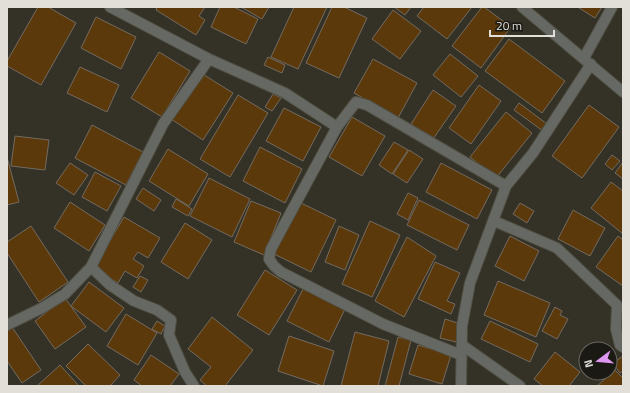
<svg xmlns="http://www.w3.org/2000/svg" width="630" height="393" viewBox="0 0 630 393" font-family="'Titillium Web',sans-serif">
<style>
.building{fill:#5b390b;stroke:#746a5f}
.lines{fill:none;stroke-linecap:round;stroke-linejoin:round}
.minor-casing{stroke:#504e42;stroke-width:12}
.minor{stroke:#666963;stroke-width:10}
</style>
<rect width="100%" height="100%" fill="#343226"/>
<!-- building -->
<path class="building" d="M38,7H48L76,23L41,85L7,66V61Z
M157,7H205L199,16L205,20L196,35L156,10Z
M220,7H234L258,19L246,44L211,27Z
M241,7H269L262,19Z
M294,7H327L298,69L271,57Z
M332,7H344L367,18L339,78L306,63Z
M394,7H411L405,15Z
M424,7H472L447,39L417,16Z
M482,7H484L511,27L481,68L452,46Z
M580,7H602L595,18L579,8Z
M393,10L421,31L400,59L372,39Z
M96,17L136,37L121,69L81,48Z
M509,39L565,81L542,113L485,71Z
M159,52L190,71L162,117L131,98Z
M450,54L478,76L461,97L433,75Z
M268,57L285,65L282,73L264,65Z
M373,59L417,83L398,118L354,93Z
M80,67L119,85L107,112L67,93Z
M201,73L233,93L203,140L171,119Z
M479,85L501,101L471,144L449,128Z
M433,90L456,106L433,139L411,124Z
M273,94L281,98L272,111L265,107Z
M238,95L268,113L230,177L200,159Z
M519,103L547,124L543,131L514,110Z
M589,105L619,127L582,178L552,156Z
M284,108L321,127L303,161L266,141Z
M506,112L532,133L496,178L470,157Z
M352,117L385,136L362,176L329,157Z
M92,125L143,152L126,185L75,158Z
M15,136L49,140L45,170L11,166Z
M394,142L408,150L392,174L379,165Z
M260,147L302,169L285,203L243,181Z
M168,149L208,174L189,206L149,181Z
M409,150L423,159L407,183L393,174Z
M612,155L620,161L612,170L605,164Z
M7,157L19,202L7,205Z
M623,162V179L615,173Z
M70,163L88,175L74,195L56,183Z
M441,163L492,190L477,219L426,192Z
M95,172L121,186L107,211L82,197Z
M209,178L250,199L232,237L190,216Z
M611,182L623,191V234L591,208Z
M143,188L161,200L154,211L136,199Z
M408,193L418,198L408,220L397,214Z
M176,199L192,209L188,216L172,207Z
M419,200L469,225L457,250L407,225Z
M251,201L281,213L264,255L234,242Z
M70,202L105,225L89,251L54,228Z
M299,202L336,220L311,272L274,254Z
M520,203L534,211L527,223L513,214Z
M573,210L605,228L590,256L558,239Z
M124,217L160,238L148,258L138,252L133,259L144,266L137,278L125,271L118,283L94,268Z
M370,221L400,235L372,297L342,284Z
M185,223L212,240L188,279L161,262Z
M31,226L68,282L39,302L7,253V242Z
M339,226L359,235L345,270L325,262Z
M510,236L539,251L524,281L495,266Z
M618,236L623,240V286L596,267Z
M407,237L436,256L404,317L375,301Z
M435,262L460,273L447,301L455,304L451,314L418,299Z
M265,270L297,290L269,335L237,315Z
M140,276L148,280L141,292L133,287Z
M498,281L550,303L536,337L484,315Z
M89,282L124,308L106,332L71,306Z
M303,289L345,309L329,342L287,321Z
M65,298L86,327L55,349L35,321Z
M555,307L562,311L560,315L568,319L557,339L542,331Z
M126,314L157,333L138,365L107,346Z
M212,317L253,350L225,386H207L200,380L211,367L188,349Z
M445,319L461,324L456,342L440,338Z
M157,321L165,326L161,334L152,329Z
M490,321L538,344L530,362L481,339Z
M12,327L41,370L22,383L7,361V330Z
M355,332L389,341L378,386H341Z
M289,336L334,351L323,386L278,371Z
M398,337L411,340L399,386H385Z
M88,344L120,375L110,386H86L66,366Z
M418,345L451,355L442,384L409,374Z
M555,352L580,372L569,386H543L534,379Z
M151,355L179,374L170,386H142L134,380Z
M623,356V371L620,373L613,363Z
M60,365L79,386H37Z
M615,370L623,378V386H597Z"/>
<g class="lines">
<!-- minor casing -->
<g class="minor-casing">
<path id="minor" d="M110,7L209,59L285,93L337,127
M522,7L623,92
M584,58L612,7
M494,221L557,248L617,305L616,329L620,345L623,347
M91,267L110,285L134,301L157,310L171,320L169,335L185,372L194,386
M7,325L42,308L65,294L91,267L163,124L209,59
M462,345L520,386
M461,355L383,324L281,272L274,266L269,259L271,249L337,127L356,102L367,105L506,186
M461,386L462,326L470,283L506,186L533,153L591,64"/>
</g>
<!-- minor -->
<use href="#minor" class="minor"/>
</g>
<!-- border -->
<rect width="630" height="393" fill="none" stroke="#e1dfd8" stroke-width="16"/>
<!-- north arrow -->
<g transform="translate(598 361) rotate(254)"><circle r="19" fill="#1b1914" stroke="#6a6862"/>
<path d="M0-3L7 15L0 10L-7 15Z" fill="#de98f2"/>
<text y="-6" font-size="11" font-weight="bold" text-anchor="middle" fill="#e1dfd8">N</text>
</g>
<!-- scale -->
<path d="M490 30v6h64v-6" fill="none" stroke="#e1dfd8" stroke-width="2"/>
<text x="496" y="30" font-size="12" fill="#e1dfd8" stroke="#1b1914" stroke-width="3" paint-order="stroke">20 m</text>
</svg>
